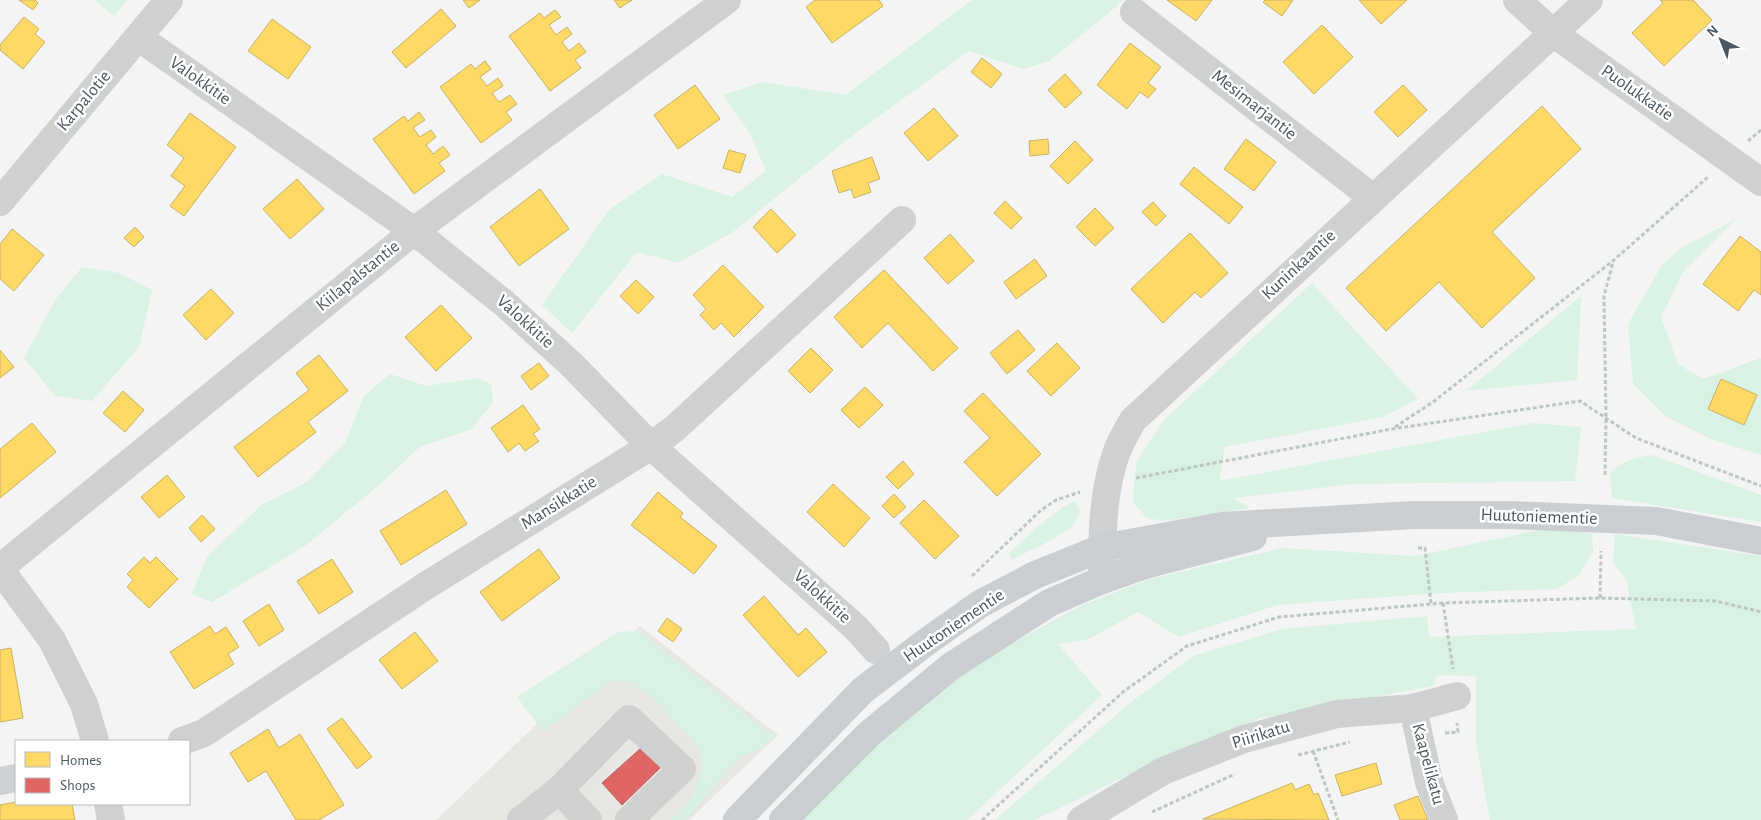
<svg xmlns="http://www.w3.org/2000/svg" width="1761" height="820" viewBox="0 0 1761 820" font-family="'Alegreya Sans',sans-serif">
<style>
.commercial{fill:#e8e7e3}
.green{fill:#d9f2e3}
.homes{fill:#ffd966;stroke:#c9b264}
.shops{fill:#e06666;stroke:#b36164}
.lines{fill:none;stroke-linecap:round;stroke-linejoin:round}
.path{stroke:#bcc7c4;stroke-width:3;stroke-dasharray:4 2.5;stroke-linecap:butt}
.minor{stroke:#ced0d2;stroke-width:28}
.major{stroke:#caced1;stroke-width:28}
.labels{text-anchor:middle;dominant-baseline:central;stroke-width:5;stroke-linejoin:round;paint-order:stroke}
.street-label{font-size:18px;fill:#4a5661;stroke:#fff}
</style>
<rect width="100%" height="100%" fill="#f4f4f4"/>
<!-- commercial -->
<path class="commercial" d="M640,626L778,735L689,820H436Z"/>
<!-- green -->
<path class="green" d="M94,0H127L114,16Z
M972,0H1122L1116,7L1049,61L1023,69L969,51L857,132L733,232L678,263L637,252L572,333L542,305L609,210L662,174L732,197L766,171L751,135L723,95L763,82L845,95Z
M1736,219L1683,272L1661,317L1678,364L1703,379L1761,358V455L1711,439L1665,416L1633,384L1628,324L1662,265L1681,248Z
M82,267L119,273L152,290L139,347L92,401L55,396L24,358L55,300Z
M1312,283L1418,399L1383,417L1225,447L1219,481L1533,423L1581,427L1575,481L1354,484L1234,498L1249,508L1164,521L1147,518L1134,504L1133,492L1137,460L1164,420Z
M1581,296L1577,380L1466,391Z
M390,374L426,386L478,378L491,384L493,402L472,429L420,447L378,486L305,546L212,602L192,594L207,557L261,505L307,482L345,443L364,396Z
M1652,455L1761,495V522L1612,498L1610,473C1624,460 1634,458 1652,455Z
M1074,501L1081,511L1071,528L1046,543L1011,560L1009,553C1030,534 1049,514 1074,501Z
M1569,529L1592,534L1593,552L1579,575L1557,589L1440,593L1277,605L1179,637L1138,612L1089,639L1058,644L1102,695L967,820H798L822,795L955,674L1082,605L1150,579L1283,548L1415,556L1540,530Z
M1615,534L1761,556V820H1490L1476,742V676L1437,675L1433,686L1258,719L1180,750L1035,820H995L1131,702L1193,656L1282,629L1427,616L1429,637L1636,629L1626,579L1613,562Z
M639,631L773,736L760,749L740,757L686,820H671L692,798L702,769L699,748L652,698L629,681H611L543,732L517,697L618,632Z"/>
<!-- homes -->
<path class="homes" d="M19,0H35L38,3L33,10Z
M463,0H480L469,8Z
M614,0H632L620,8Z
M815,0H879L883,6L832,43L806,7Z
M1167,0H1212L1196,21Z
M1265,0H1293L1282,16L1263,2Z
M1359,0H1407L1381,24Z
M1660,0H1693L1712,20L1664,66L1632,33L1663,3Z
M441,9L456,26L406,68L392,52Z
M555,10L561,17L549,25L556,35L567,27L572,34L562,42L569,51L579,43L586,52L575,60L581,68L550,91L509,36L540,13L544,18Z
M24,17L39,29L35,34L45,42L23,69L0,50V45Z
M272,19L311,47L288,79L248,51Z
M1322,25L1353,57L1314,94L1283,62Z
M1130,43L1161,67L1148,83L1156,89L1148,98L1140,92L1127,109L1097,85Z
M982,58L1002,74L991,88L971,72Z
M485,61L491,69L480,77L487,86L498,78L503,86L492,93L499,102L510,95L517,104L506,112L512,120L481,143L440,87L471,64L475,69Z
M1065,74L1082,93L1065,108L1048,90Z
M695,85L720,119L678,149L654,115Z
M1403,85L1427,110L1398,137L1374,112Z
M1542,106L1581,149L1492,232L1535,278L1482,328L1439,282L1386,331L1346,288Z
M934,108L958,136L928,161L904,133Z
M419,112L425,120L413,128L420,137L431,130L436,137L426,145L433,154L443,146L450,155L439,163L445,171L414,194L373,139L404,116L408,121Z
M190,113L236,147L184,216L170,206L185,186L171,176L184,158L167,145Z
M1048,139L1049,154L1030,156L1029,141Z
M1246,139L1276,162L1254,191L1224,169Z
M1075,141L1093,160L1068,184L1050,166Z
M729,150L746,155L740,173L723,168Z
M872,157L880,179L868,183L871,192L854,198L851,189L839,193L832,171Z
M1194,167L1243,207L1229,224L1180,184Z
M297,179L324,209L290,239L263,209Z
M540,189L569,229L519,266L490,227Z
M1005,201L1022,218L1011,229L994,213Z
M1153,202L1166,216L1156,226L1142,212Z
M1095,208L1114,228L1095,246L1076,227Z
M771,209L796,235L777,253L753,227Z
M135,227L144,237L134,247L124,238Z
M12,229L44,255L14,291L0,279V244Z
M1190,233L1228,273L1201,298L1195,292L1163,323L1131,289Z
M950,234L974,261L948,284L924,258Z
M1740,236L1761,252V295L1754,290L1738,311L1703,284Z
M1035,259L1047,276L1016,299L1004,282Z
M723,265L764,307L734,337L721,323L714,330L700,315L706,309L693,295Z
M884,270L958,348L933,371L888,323L862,348L834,317Z
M636,280L654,297L638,314L620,296Z
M211,289L234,313L206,340L183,315Z
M441,305L472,338L436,371L405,337Z
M1018,330L1035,350L1007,374L990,353Z
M1057,343L1080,368L1051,396L1027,371Z
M811,348L833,370L810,393L788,371Z
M0,350L14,367L0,378Z
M319,355L348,391L308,422L316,432L258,477L234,447L309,390L296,373Z
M539,363L549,376L531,390L521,376Z
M1721,379L1757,395L1744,425L1708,409Z
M865,387L883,405L859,428L841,410Z
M123,391L144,410L125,432L103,413Z
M983,393L1041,454L997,496L964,462L990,438L964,411Z
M523,405L540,429L533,434L539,441L525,451L519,443L508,452L491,428Z
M32,423L56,452L0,498V449Z
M903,461L914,474L898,489L886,477Z
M167,475L185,497L159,518L141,497Z
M833,484L870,518L844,547L807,512Z
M446,490L467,524L401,565L380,531Z
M658,492L683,513L680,517L717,546L694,574L631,525Z
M894,494L906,507L894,518L882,506Z
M924,500L959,536L935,559L900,523Z
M202,515L215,529L201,542L189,528Z
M539,549L560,578L502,621L480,592Z
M144,557L150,563L156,557L178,579L149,608L127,587L133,580L127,574Z
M332,559L353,592L319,614L297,581Z
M764,596L798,635L806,628L827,652L798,677L743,615Z
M269,604L284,630L259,646L243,621Z
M667,618L682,629L673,642L658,631Z
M210,626L215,634L226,627L239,647L228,654L234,664L194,689L170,652Z
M415,632L438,661L402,689L379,660Z
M11,648L23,718L0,722V650Z
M342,718L372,757L357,769L327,729Z
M268,729L279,748L300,734L344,805L319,820H296L266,771L248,782L230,753Z
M1376,763L1382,784L1342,796L1335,775Z
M1292,783L1295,790L1309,784L1314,795L1318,793L1329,820L1203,819Z
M1418,796L1428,820H1400L1394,805Z
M16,802V804H72L75,820H0V805Z"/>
<!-- shops -->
<path class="shops" d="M641,748L660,768L622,805L602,783Z"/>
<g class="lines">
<!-- path -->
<path class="path" d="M1748,141L1761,130
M1395,427L1433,402L1614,260L1708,177
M1605,475L1606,418L1604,296L1613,262
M1136,478L1392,429L1580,401L1636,438L1761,486
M1418,548H1425L1431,604
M972,576L1040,511L1056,500L1080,492
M1600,598L1601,551
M1443,603L1453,669
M1445,733L1458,732L1457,723
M1313,751L1338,820
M1298,755L1350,742
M1152,812L1235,774
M982,820L1123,692L1187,646L1279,617L1443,603L1600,598L1716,601L1761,612"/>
<!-- minor -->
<path class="minor" d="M1517,0L1553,33L1761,182
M1134,12L1373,198
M138,37L414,231L505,304L571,364L651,446L855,627L876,650
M0,202L169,0
M0,568L414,231L727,0
M0,569L52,640L84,704L95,741
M1102,580C1102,539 1102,494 1116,454C1120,442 1127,431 1133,420L1589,0
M1413,708L1429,782L1444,820
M182,741L204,733L424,587L651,446L674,429L902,220
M0,781L16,778
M559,790L629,719L682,769L629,820
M108,804L111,820
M521,820L559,790L588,820
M1081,820L1163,771L1244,739L1337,714L1413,708L1457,696"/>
<!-- major -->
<path class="major" d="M737,820L863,690L929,640L980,604L1035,575L1102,548L1222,526L1414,515H1509L1656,521L1761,541
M783,820L869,734L950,667L1049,603L1102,580L1145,565L1253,537"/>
</g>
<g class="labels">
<!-- street labels -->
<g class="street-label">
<text transform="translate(200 81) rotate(35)">Valokkitie</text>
<text transform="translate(1637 93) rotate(35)">Puolukkatie</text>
<text transform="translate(84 101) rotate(-50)">Karpalotie</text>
<text transform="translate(1254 105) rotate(38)">Mesimarjantie</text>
<text transform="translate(1299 265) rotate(-43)">Kuninkaantie</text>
<text transform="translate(358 276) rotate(-39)">Kiilapalstantie</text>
<text transform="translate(525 322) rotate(42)">Valokkitie</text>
<text transform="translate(559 503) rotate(-32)">Mansikkatie</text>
<text transform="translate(1539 517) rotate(2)">Huutoniementie</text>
<text transform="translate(822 597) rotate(42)">Valokkitie</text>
<text transform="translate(954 626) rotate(-34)">Huutoniementie</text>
<text transform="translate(1261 735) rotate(-17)">Piirikatu</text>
<text transform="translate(1428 764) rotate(75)">Kaapelikatu</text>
</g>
</g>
<!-- legend -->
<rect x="15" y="740" width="175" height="65" fill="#ffffff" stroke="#b7bbc0"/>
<rect x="25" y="752" width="25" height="15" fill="#ffd966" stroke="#b7bbc0"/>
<text x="60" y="765" font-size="15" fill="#4a5661">Homes</text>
<rect x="25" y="778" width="25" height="15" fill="#e06666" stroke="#b7bbc0"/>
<text x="60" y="790" font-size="15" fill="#4a5661">Shops</text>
<!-- north arrow -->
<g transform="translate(1721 40) rotate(317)" stroke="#ffffff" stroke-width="4" paint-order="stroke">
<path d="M0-4L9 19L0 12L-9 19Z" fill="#4a5661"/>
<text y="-8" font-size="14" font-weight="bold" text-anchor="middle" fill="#4a5661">N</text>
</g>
</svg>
